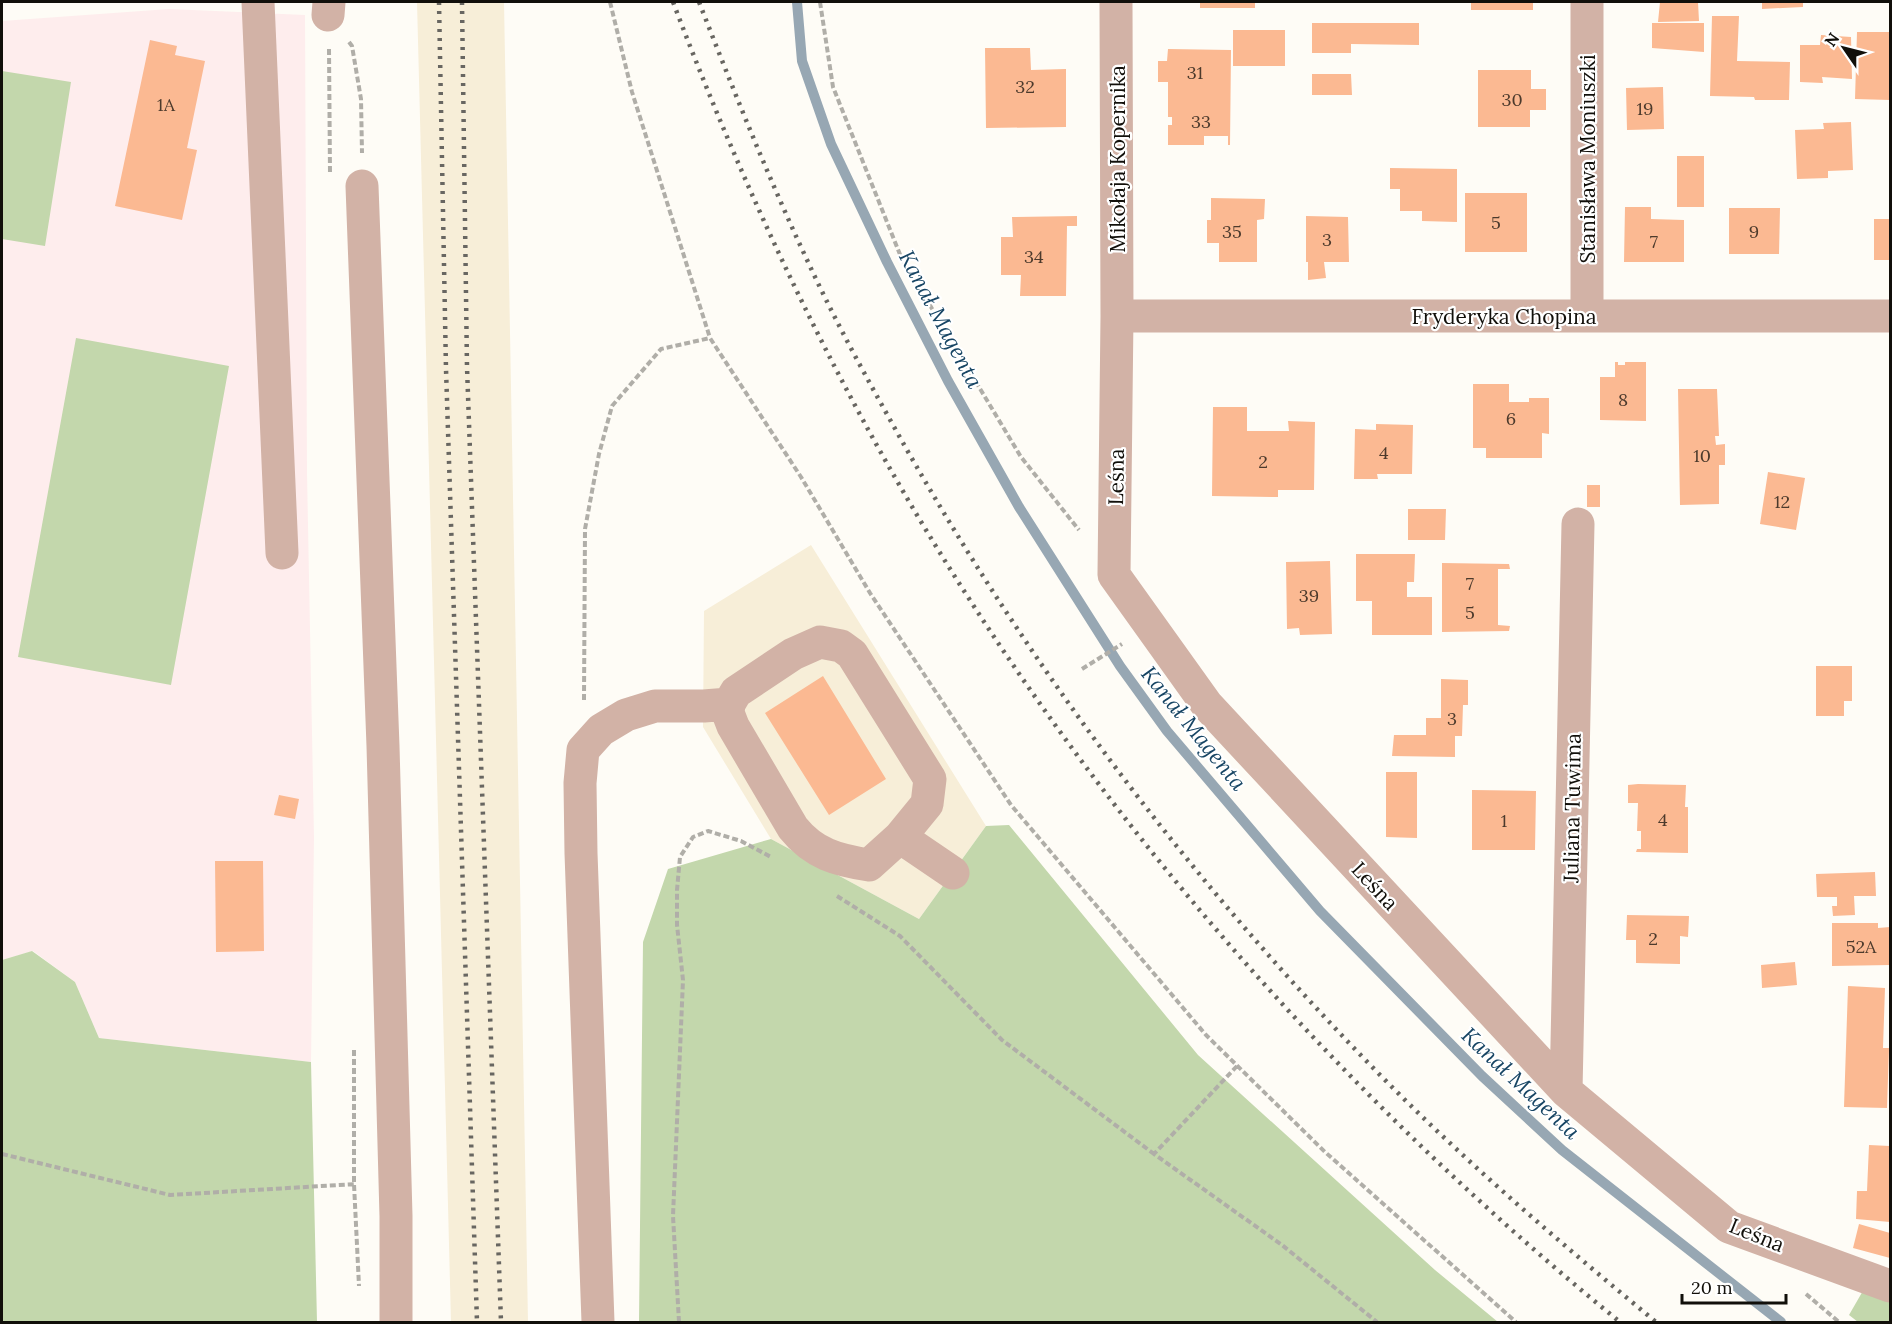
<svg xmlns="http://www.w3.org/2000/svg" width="1892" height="1324" viewBox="0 0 1892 1324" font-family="Lora,serif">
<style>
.built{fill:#f7eed8}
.education{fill:#feeded}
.green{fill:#c3d7ac}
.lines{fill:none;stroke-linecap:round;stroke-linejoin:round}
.stream{stroke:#97a7b3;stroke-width:10}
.building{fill:#fbb992}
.path{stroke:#b0aea8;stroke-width:4;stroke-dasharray:6 3;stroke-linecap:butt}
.minor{stroke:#d2b2a6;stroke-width:33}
.rail{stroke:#686661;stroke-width:4.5;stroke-dasharray:3 6;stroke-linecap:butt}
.labels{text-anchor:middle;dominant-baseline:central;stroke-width:4.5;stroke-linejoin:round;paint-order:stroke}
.number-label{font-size:18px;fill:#4c3a2c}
.street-label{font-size:21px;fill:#110f0a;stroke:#fff}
.water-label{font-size:22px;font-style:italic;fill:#174564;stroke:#fff}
</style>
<rect width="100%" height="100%" fill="#fefcf6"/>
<!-- built -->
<path class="built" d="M417,2H504L528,1322H451Z
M811,545L986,826L919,919L771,839L703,727L704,611Z"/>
<!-- education -->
<path class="education" d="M169,9L305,15L307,473L314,837L311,1062L99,1038L75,982L33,951L2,960V21Z"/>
<!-- green -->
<path class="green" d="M2,71L71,82L45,246L2,239Z
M76,338L229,366L171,685L18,657Z
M1009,825L1198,1055L1435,1270L1498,1322H639L643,942L668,869L771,839L919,919L986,826Z
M32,951L75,982L99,1038L311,1062L317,1322H2V960Z
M1864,1289L1890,1301V1322H1858L1849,1315Z"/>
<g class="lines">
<!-- stream -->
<path class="stream" d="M797,2L802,61L831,144L887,262L948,381L1019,507L1120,666L1167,731L1320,911L1482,1076L1562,1150L1781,1322"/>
</g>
<!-- building -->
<path class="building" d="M1200,2H1255V8H1200Z
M1471,2H1533V10H1471Z
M1660,2H1698L1699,21L1658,22Z
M1762,2H1803V7L1762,9Z
M1712,16H1739L1737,61L1790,62L1789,100H1755L1754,97L1710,96Z
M1312,23H1419V45L1351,44V53H1312Z
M1652,23H1704V52L1652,48Z
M1233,30H1285V66H1233Z
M1857,32H1889L1890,100L1855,99Z
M1821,35L1851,37L1852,79L1822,77L1823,83L1800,82V45H1820Z
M150,40L177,46L175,55L205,61L187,148L197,150L182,220L115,206Z
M985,48H1030L1031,70L1066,69V127L986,128Z
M1168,49L1231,50L1230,145H1228V136H1204V145H1168V125H1172V117H1168V82H1158V61H1167Z
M1478,70H1531V89H1546V110H1530V127H1478Z
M1312,74H1351L1352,95H1312Z
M1663,87L1664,129L1627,130L1626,88Z
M1851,122L1853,170L1828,171V178L1797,179L1795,130L1824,129L1823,123Z
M1677,156H1704V207H1677Z
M1390,168L1457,169V222L1422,221V211H1400V189H1390Z
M1465,193H1527V252H1465Z
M1211,198L1265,199L1264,219L1257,220V262H1219V243H1207V220H1211Z
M1625,207H1651V219L1684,220V262H1624Z
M1729,208H1780L1779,254H1729Z
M1077,216V226H1067L1066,296H1020L1021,275H1001V237H1013L1012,217Z
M1306,216L1348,217L1349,262H1324L1326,278L1308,280V262H1306Z
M1874,219H1890V260H1874Z
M1615,362H1618V365H1625V362H1646V421L1600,420V377H1615Z
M1473,384H1509V402H1529V398H1549V434L1542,433V458H1486V448H1473Z
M1678,389H1717L1719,436H1715L1716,445L1725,444V465H1719V504L1680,505Z
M1213,407H1247V431H1289L1288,421L1315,422L1314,490H1278V497L1212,496Z
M1376,424L1413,425L1412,474H1377L1378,479H1354L1355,429L1376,430Z
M1768,472L1805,478L1796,530L1760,524Z
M1587,485H1600V507H1587Z
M1408,509H1446L1445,540H1408Z
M1356,554H1415L1414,582H1407V597H1432V635H1372V601H1356Z
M1330,561L1332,634L1300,635L1299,628L1287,629L1286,562Z
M1442,563L1509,564L1510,569H1498V625L1510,626L1509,631L1442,632Z
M1816,666H1852V701H1844V716H1816Z
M823,676L886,779L829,815L765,713Z
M1441,679L1468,680V705H1463L1462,736H1455V757L1392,756L1394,735H1426V718H1441Z
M1386,772H1417V838L1386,837Z
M1638,784L1686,785L1685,807H1688V853L1636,852L1637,849H1641V831H1637L1638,803H1628V785Z
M1472,790L1536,791L1535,850H1472Z
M279,795L299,799L295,819L274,815Z
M215,861H263L264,951L216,952Z
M1875,872L1876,896H1854L1855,915L1833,916L1832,906H1837V897H1817L1816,874Z
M1627,915L1689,916L1688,937L1680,936V964L1636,963V940H1626Z
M1832,923H1878V928L1890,927V965L1832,966Z
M1795,962L1797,985L1762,988L1761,965Z
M1848,986L1885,988L1883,1048H1889L1887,1108L1844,1107Z
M1869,1145L1890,1146V1222L1856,1219L1857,1191H1867Z
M1859,1224L1890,1233V1258L1853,1248Z"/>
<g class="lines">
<!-- path -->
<path class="path" d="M610,2L632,92L710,338
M820,2L833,87L901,257L1021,457L1079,530
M349,42L352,46L361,99L362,153
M329,49L330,174
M1082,669L1122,644
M584,700L585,529L599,454L612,406L661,349L710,338L801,477L870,593L1011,805L1206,1035L1325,1152L1516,1322
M837,896L900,936L1002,1040L1154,1154
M354,1050V1184L359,1286
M1237,1066L1154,1154L1282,1245L1377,1322
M2,1154L170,1195L356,1184
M1806,1294L1839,1322
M679,1322L673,1216L683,980L677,925V890L680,857L693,837L708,831L741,841L771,857"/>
<!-- minor -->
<path class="minor" d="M258,2L282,553
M1116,2L1117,316L1114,575L1207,705L1566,1091L1729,1227L1890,1286
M328,15L329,2
M362,186L383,746L396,1216V1322
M1117,316H1890
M1587,316V2
M900,837L953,873
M1566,1091L1578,524
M598,1322L581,853L580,783L583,750L601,730L626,715L655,706H704L729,704L736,692L793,654L820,642L841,646L852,654L930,779L927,804L900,837L869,865C837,860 814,854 793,828L733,726L728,713L729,704"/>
<!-- rail -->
<path class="rail" d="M439,2L446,369L477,1322
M462,2L467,367L501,1322
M673,2C742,184 825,363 926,530C1110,833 1346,1099 1620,1322
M699,2C733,89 768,177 808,262C832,314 860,366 888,416C1022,659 1190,882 1384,1079C1470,1166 1563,1245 1656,1322"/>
</g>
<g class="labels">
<!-- number labels -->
<g class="number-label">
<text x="1195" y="72">31</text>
<text x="1025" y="86">32</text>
<text x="1512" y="99">30</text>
<text x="166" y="104">1A</text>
<text x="1645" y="108">19</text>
<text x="1201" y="121">33</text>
<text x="1496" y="222">5</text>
<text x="1232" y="231">35</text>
<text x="1754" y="231">9</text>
<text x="1327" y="239">3</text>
<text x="1654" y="241">7</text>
<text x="1034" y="256">34</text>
<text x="1623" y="399">8</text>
<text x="1511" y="418">6</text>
<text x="1384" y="452">4</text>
<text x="1702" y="455">10</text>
<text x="1263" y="461">2</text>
<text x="1782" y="501">12</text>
<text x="1470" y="583">7</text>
<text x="1309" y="595">39</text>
<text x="1470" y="612">5</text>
<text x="1452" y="718">3</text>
<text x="1663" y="819">4</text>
<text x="1504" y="820">1</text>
<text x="1653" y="938">2</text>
<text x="1861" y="946">52A</text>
</g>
<!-- street labels -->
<g class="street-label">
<text transform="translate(1117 159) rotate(-90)">Mikołaja Kopernika</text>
<text transform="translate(1587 159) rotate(-90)">Stanisława Moniuszki</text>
<text x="1504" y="316">Fryderyka Chopina</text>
<text transform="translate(1116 477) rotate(-89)">Leśna</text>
<text transform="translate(1572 808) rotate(-89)">Juliana Tuwima</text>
<text transform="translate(1375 886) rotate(47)">Leśna</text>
<text transform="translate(1757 1235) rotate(22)">Leśna</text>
</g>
<!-- water labels -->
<g class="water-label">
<text transform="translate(941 319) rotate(62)">Kanał Magenta</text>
<text transform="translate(1194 728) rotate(51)">Kanał Magenta</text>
<text transform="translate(1521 1083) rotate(43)">Kanał Magenta</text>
</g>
</g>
<!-- border -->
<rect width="1892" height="1324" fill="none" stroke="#110f0a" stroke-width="6"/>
<!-- north arrow -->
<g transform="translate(1844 48) rotate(305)" stroke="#ffffff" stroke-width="4.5" paint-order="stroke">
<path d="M0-4.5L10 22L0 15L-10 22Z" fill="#110f0a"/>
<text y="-9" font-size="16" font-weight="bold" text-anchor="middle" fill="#110f0a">N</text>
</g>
<!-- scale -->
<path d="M1682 1294v9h104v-9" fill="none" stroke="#110f0a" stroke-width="3"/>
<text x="1691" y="1294" font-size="18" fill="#110f0a" stroke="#ffffff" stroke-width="4.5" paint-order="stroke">20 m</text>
</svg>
